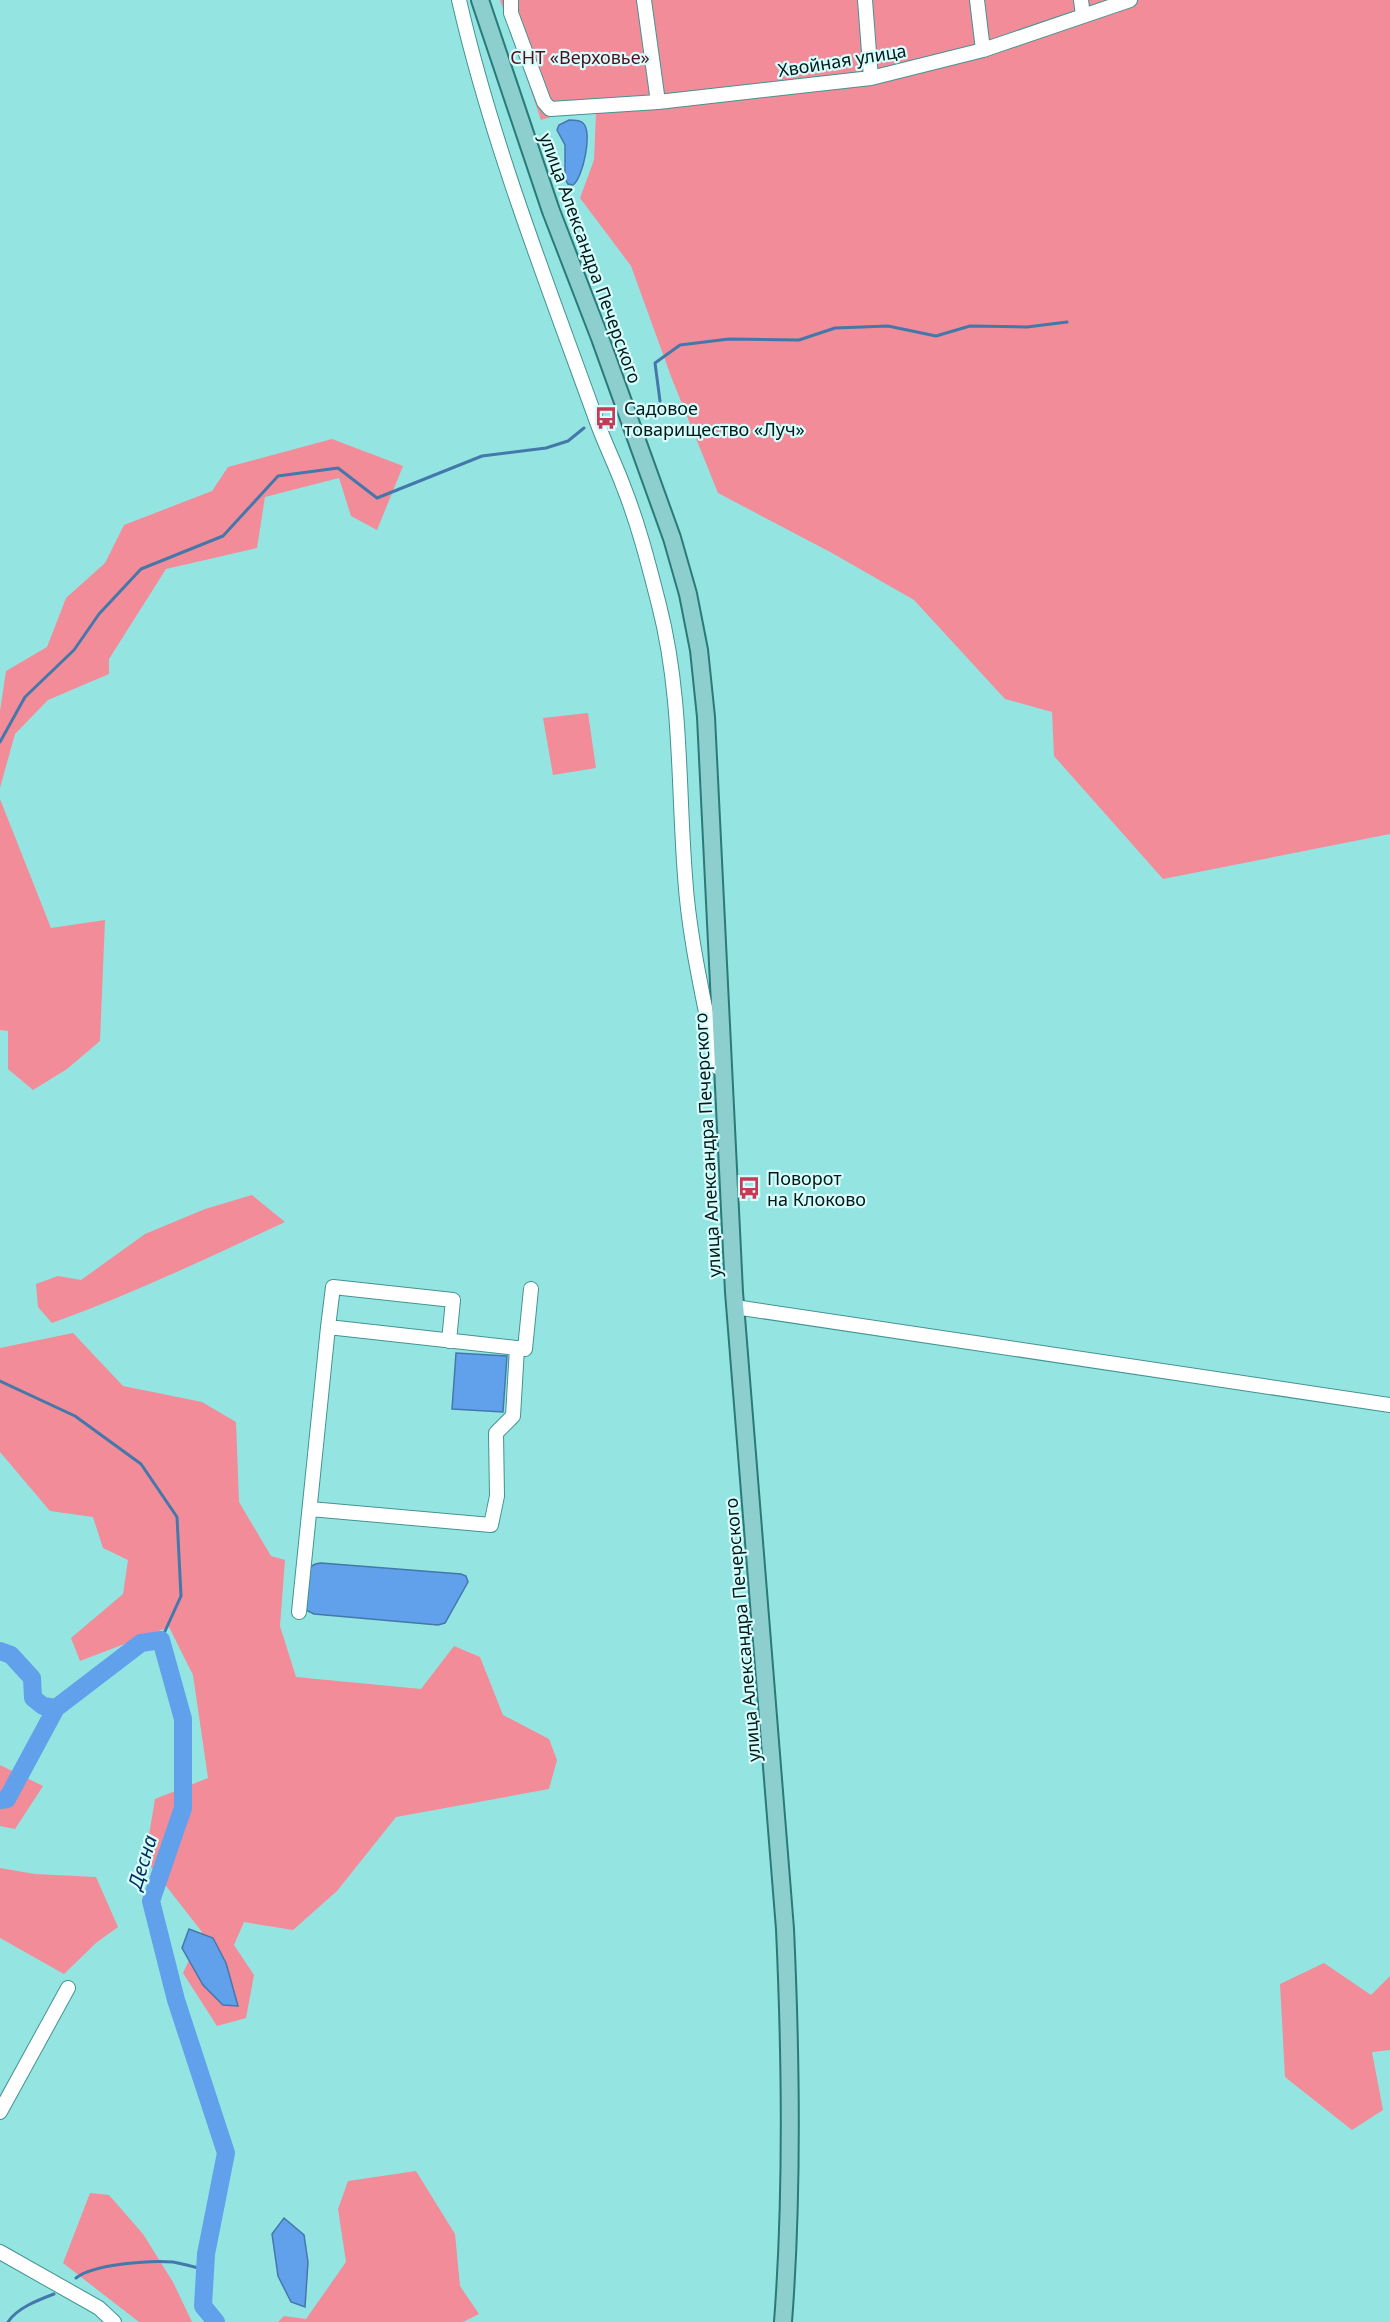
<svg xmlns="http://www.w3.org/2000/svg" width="1390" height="2322" viewBox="0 0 1390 2322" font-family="'Noto Sans',sans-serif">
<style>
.green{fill:#f28c98}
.water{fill:#61a0ea;stroke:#4478ab;stroke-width:1.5}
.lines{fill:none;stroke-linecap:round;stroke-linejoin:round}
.stream{stroke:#4478ab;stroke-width:3}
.river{stroke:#61a0ea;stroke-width:18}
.minor-casing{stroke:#429492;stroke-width:16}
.major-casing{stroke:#297a79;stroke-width:20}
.minor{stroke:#fff;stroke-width:14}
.major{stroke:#8ccfce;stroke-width:16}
.labels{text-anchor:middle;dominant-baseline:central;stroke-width:4.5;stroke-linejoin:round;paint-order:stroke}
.park-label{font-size:18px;fill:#4f0f1d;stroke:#d7fdfc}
.street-label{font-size:18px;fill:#011918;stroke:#d7fdfc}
.poi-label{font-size:18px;fill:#011918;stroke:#d7fdfc;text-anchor:start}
.water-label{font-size:20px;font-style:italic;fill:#002e5c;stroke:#d7fdfc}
</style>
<rect width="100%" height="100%" fill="#94e5e2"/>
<!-- green -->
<path class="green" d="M500,0H1390V834L1163,879L1054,756L1052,712L1005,699L914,600L832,553L718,493L672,379L631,266L580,198L594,160L596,113L560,114L541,120Z
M332,439L403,466L377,530L351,516L339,478L265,497L257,548L166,569L109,659V674L48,700L15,734L0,788V711L6,671L47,647L66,598L105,563L124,525L212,491L228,467Z
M588,713L596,768L553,775L543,718Z
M0,799L51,928L105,920L100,1041L67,1069L33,1090L8,1069V1031L0,1030Z
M252,1195L285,1222C208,1258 132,1294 52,1323L38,1307L36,1284L58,1276L81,1280L145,1234L205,1209Z
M73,1333L123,1386L202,1402L236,1422L239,1502L271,1556L285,1560L280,1626L296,1677L421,1689L454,1646L480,1657L503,1715L549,1739L557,1760L549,1789L396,1817L337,1891L293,1930L244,1922L234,1945L254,1975L246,2018L217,2026L183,1973L202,1932L145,1859L155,1799L208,1778L193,1675L169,1627L80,1661L71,1638L123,1594L128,1560L103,1548L93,1517L50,1511L0,1452V1348Z
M0,1765L43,1786L15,1829L0,1826Z
M0,1868L35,1874L96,1877L118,1927L96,1943L64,1974L0,1938Z
M1324,1963L1371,1995L1390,1976V2050L1372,2052L1383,2110L1352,2130L1285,2077L1280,1984Z
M416,2171L455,2234L460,2286L479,2314L463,2322H278L284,2316L306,2319L346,2262L338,2209L348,2181Z
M90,2193L109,2195L143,2234L173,2282L192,2322H139L63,2263Z"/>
<!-- water -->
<path class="water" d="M569,120C574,120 580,120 583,123C593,131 583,178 573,185L568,184L565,179V145L557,130L559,125Z
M456,1353L507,1356L503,1412L452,1409Z
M321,1563L461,1574L466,1576L468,1582L445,1623L438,1625L314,1614L306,1610C303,1600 302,1573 312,1566C314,1564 319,1563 321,1563Z
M189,1929L213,1938L226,1963L238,2006L223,2005L203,1985L182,1948Z
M284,2218L304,2235L308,2262L305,2307L291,2302L278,2276L272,2234Z"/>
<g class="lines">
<!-- stream -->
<path class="stream" d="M660,401L655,363L680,345L729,339L799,340L835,328L888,326L936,336L970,326L1027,327L1067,322
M0,742L25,697L74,650L99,614L141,569L223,536L278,476L338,468L377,498L482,456L546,448L568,441L584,428
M0,1381L75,1416L141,1464L177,1517L181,1596L161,1640
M76,2278C93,2264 151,2260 173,2262C184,2264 195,2267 205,2270
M8,2322C17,2308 38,2300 54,2294"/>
<!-- river -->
<path class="river" d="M0,1651L11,1655L32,1678L33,1698L43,1706L56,1708
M0,1800L7,1799L56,1708L141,1643L161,1640L183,1719V1808L151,1901L176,2000L226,2153L206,2254L203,2306L216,2322"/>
<!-- minor casing -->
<g class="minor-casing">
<path id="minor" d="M459,0C492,144 547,283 597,422C605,444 616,466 624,488C639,526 649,566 659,605C682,694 678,786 685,876C689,940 705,1004 717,1067
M511,0V13L544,102L550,109L658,102L871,78L983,50L1130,0
M644,0L658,102
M865,0L871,78
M977,0L983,50
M1081,0L1083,16
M735,1307L1390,1405
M328,1327L333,1287L453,1300L449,1341
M310,1509L491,1525L497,1496L496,1433L513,1416L517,1348
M299,1612L328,1327L525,1349L531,1289
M0,2112L68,1988
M0,2252L99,2308L114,2322"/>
</g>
<!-- major casing -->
<g class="major-casing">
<path id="major" d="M480,0L551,211L600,338L672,538L688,594L699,650L706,717L734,1292L785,1929C791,2060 793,2191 783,2322"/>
</g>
<!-- minor -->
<use href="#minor" class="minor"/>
<!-- major -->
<use href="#major" class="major"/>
</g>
<!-- icons -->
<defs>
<g id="bus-bare" transform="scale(1.8)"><path d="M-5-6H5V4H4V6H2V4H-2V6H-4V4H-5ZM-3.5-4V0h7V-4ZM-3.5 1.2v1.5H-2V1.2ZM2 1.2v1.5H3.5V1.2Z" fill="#c93956" stroke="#d7fdfc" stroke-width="2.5" paint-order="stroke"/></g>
</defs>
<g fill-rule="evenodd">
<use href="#bus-bare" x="606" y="418"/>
<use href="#bus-bare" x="749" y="1188"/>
</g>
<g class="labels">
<!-- park labels -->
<g class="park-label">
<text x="580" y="57">СНТ «Верховье»</text>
</g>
<!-- street labels -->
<g class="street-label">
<text transform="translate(842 60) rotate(-9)">Хвойная улица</text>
<text transform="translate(591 258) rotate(70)">улица Александра Печерского</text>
<text transform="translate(707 1145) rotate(-93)">улица Александра Печерского</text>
<text transform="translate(742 1630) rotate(-95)">улица Александра Печерского</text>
</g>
<!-- poi labels -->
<g class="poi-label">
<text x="624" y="408">Садовое<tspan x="624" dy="21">товарищество «Луч»</tspan></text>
<text x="767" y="1178">Поворот<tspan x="767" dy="21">на Клоково</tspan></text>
</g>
<!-- water labels -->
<g class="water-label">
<text transform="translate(142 1862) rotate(-73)">Десна</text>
</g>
</g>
</svg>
